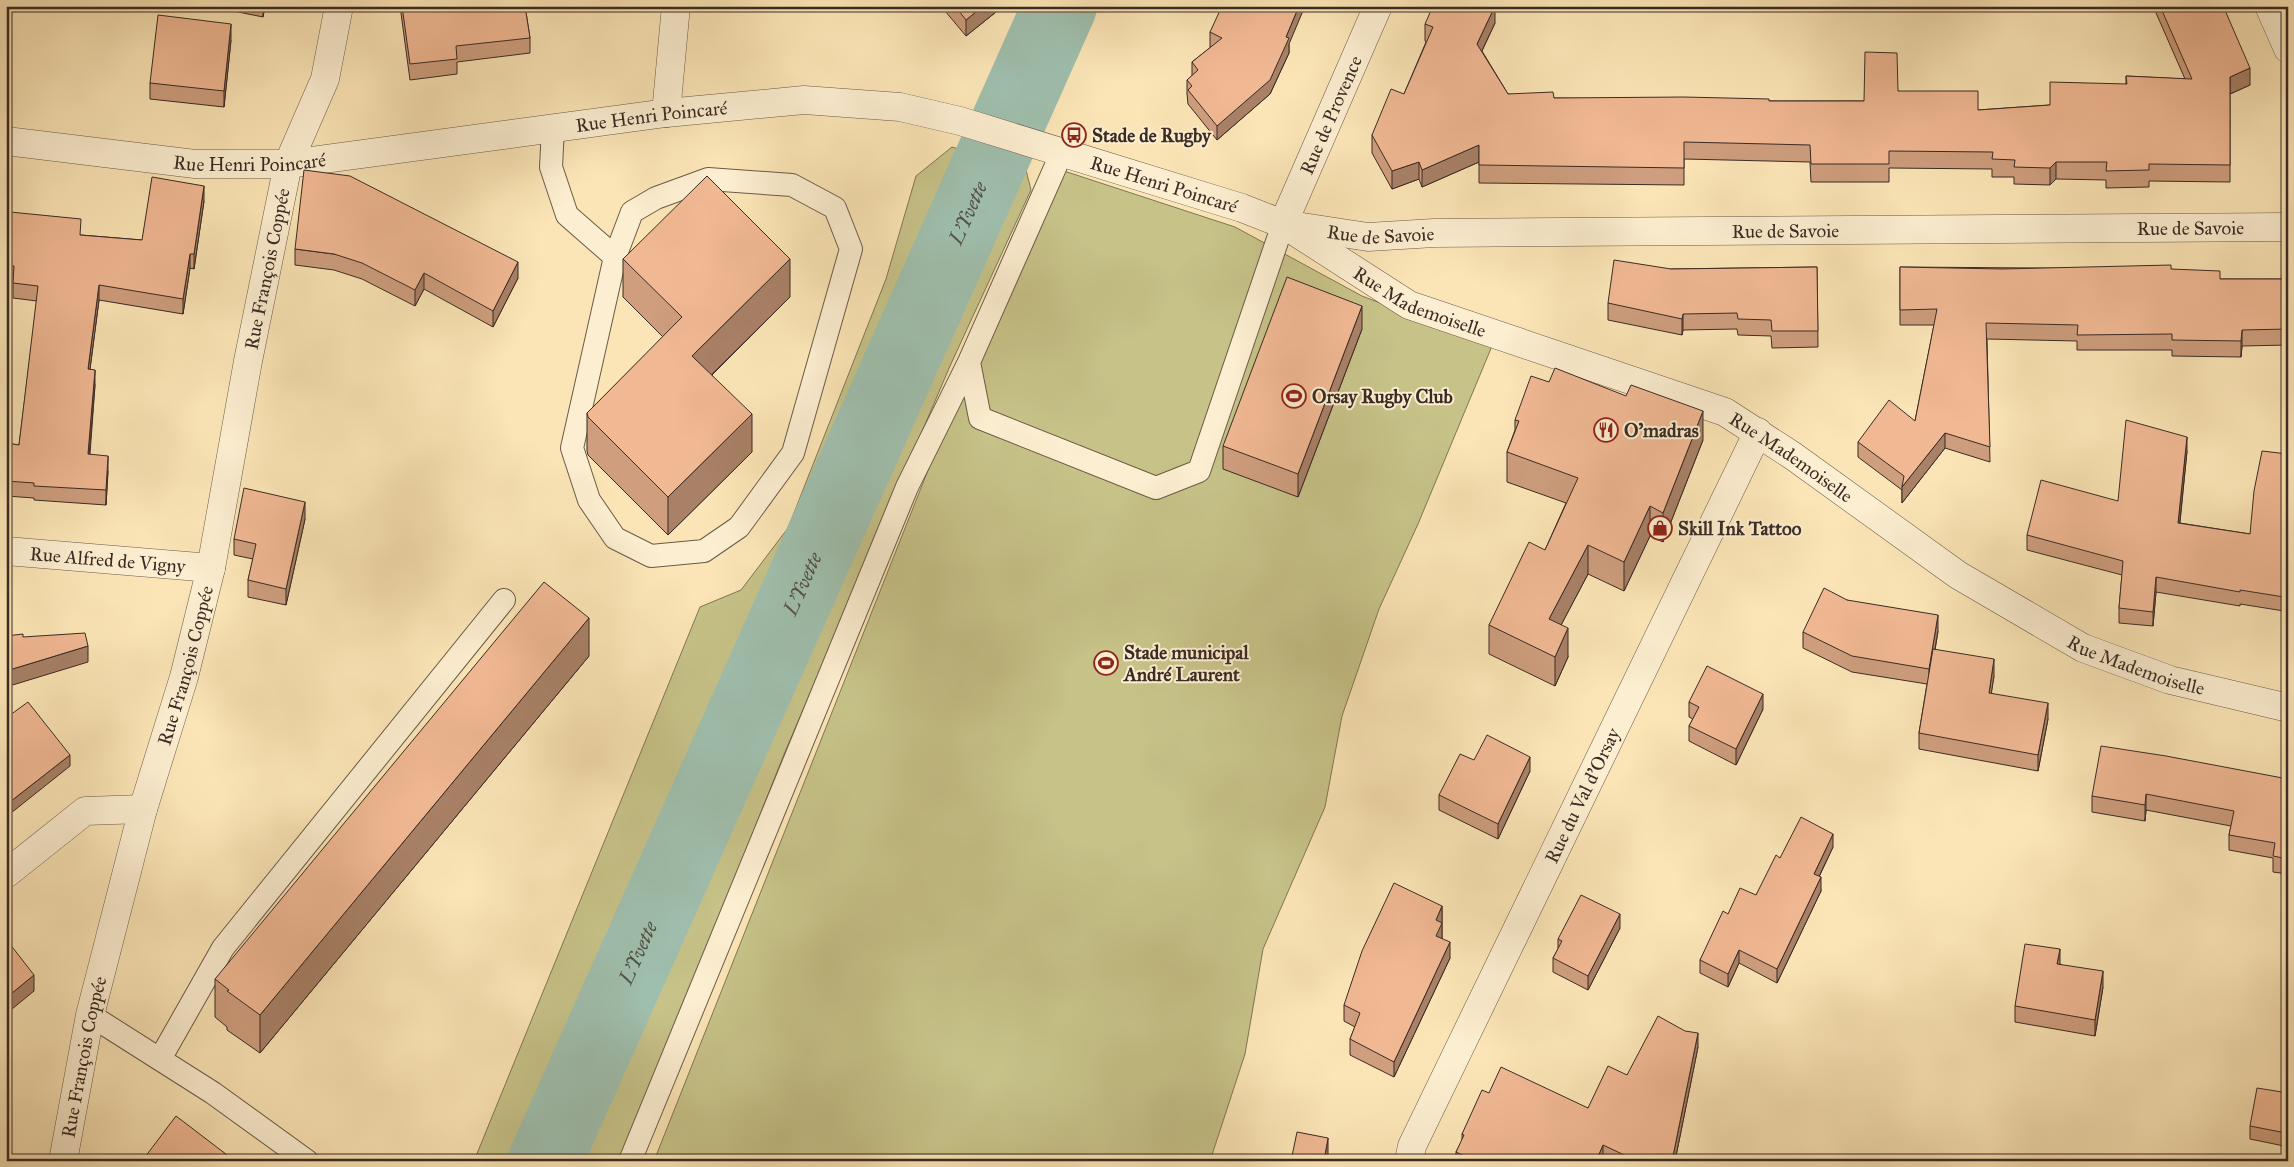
<svg xmlns="http://www.w3.org/2000/svg" width="2294" height="1167" viewBox="0 0 2294 1167" font-family="'IM FELL Great Primer',serif">
<style>
.green{fill:#c6c288;stroke:#807656}
.lines{fill:none;stroke-linecap:round;stroke-linejoin:round}
.river{stroke:#9fbfae;stroke-width:74}
.lane-casing{stroke:#6a5a48;stroke-width:24}
.street-casing{stroke:#6a5a48;stroke-width:29}
.lane{stroke:#fceed0;stroke-width:22}
.street{stroke:#fceed0;stroke-width:28}
.wall{fill:#ce9e7e;stroke:#3a2b24}
.shaded-wall{fill:#a88167;stroke:#3a2b24}
.building{fill:#f0b893;stroke:#3a2b24}
.labels{text-anchor:middle;dominant-baseline:central;stroke-width:4;stroke-linejoin:round;paint-order:stroke}
.street-label{font-size:19px;fill:#3a2b24;stroke:#fceed0}
.poi-label{font-size:19px;font-weight:bold;fill:#3a2b24;stroke:#fceed0;text-anchor:start}
.water-label{font-size:20px;font-style:italic;fill:#535046;stroke:#fceed0}
</style>
<rect width="100%" height="100%" fill="#fbe5b6"/>
<filter id="stains"><feTurbulence type="fractalNoise" baseFrequency=".004" numOctaves="4"/><feColorMatrix values="0 0 0 0 .2 0 0 0 0 .09 0 0 0 0 .02 0 0 0 .5 -.17"/></filter>
<radialGradient id="worn" r=".72"><stop offset=".6" stop-color="#630" stop-opacity="0"/><stop offset="1" stop-color="#630" stop-opacity=".3"/></radialGradient>
<!-- green -->
<path class="green" d="M952,147L1026,170L1031,190L950,366L785,752L622,1161H474L700,607L741,590L788,528L886,279L916,176Z
M1064,171L1235,227L1362,296L1492,346L1418,524L1379,609L1342,716L1325,807L1263,949L1245,1054L1210,1161H654L942,435Z"/>
<g class="lines">
<!-- river -->
<path class="river" id="s1" d="M545,1161L1060,6"/>
<!-- lane casing -->
<g class="lane-casing">
<path id="lane" d="M553,128L551,167L567,215L615,257L572,448L589,500L615,538L651,556L704,551L739,527L793,453L851,249L835,208L792,185L708,179L656,198L632,212L615,257
M969,362L980,418L1156,488L1199,471L1283,224
M90,1015L213,1093L307,1161
M160,1059L223,948L504,600
M630,1161L907,487L969,362L1062,152"/>
</g>
<!-- street casing -->
<g class="street-casing">
<g id="street">
<path d="M2269,6L2288,49"/>
<path d="M666,113L676,6"/>
<path id="s2" d="M6,141L195,164H288L666,113L804,100L900,107L960,121L1242,208L1283,224L1368,237L1434,233L2288,227"/>
<path id="s3" d="M1283,224L1378,6"/>
<path id="s4" d="M1291,229L1409,305L1725,412L1793,456L1958,575L2083,648L2170,680L2288,708"/>
<path id="s5" d="M6,551L211,568"/>
<path d="M6,874L85,811L143,809"/>
<path id="s6" d="M63,1161L90,1015L143,809L184,677L211,568L248,361L288,164L325,79L339,6"/>
<path id="s7" d="M1409,1161L1412,1146L1758,432"/>
</g>
</g>
<!-- lane -->
<use href="#lane" class="lane"/>
<!-- street -->
<use href="#street" class="street"/>
</g>
<!-- wall -->
<path class="wall" d="M223,6H265L263,17L223,9Z
M400,6H525L530,38V53L457,62V74L410,80Z
M909,6H996V12L966,36L945,11L909,7Z
M2153,6H2214L2250,85L2230,94V182L2149,181V187L2106,188V180L2056,179L2050,185L2014,184V177H1992V169L1889,168V182H1811L1810,162L1684,159V185L1479,183V162L1422,187L1419,179L1392,189L1372,153V135L1404,94L1426,42L1425,41V24L1495,23L1482,51L1508,94L1554,98L1769,101H1864L1898,91L1978,110L2050,105L2126,84V76L2185,79Z
M1210,32L1289,44V53L1270,94L1217,140L1188,104L1187,94V80L1192,76V62L1211,47H1210Z
M231,40L224,107L150,99V83Z
M204,201L194,269L190,268L183,314L99,300L90,369L95,385L90,454L108,471L106,505L34,500V498L6,496V443L19,445L37,301L13,298V280H6V238L81,235L142,240Z
M295,249L518,278L493,327L424,289L415,306L362,279L334,270L295,265Z
M623,259L790,297L712,375L752,452L668,535L588,455L587,451V413L663,337L623,297Z
M1817,267L1818,347L1772,348L1771,336L1738,335L1737,329L1683,330L1682,335L1608,320V303L1671,269Z
M1900,267L2171,269L2220,279H2282L2288,268V345L2242,346L2241,357L2172,356V350H2077V341L1987,339L1990,462L1945,448L1902,503V490L1858,457V442L1915,421L1934,325H1900Z
M1362,329L1298,497L1223,469V446Z
M1515,420L1703,440L1663,542L1650,536L1624,591L1588,574L1561,625L1568,657L1555,686L1489,654V625L1545,550L1566,503L1507,482V452L1515,430Z
M2187,451L2180,523L2250,534L2288,454V593L2286,592L2284,611L2240,604V606L2156,592L2153,626L2119,623V608L2122,575L2027,550V535L2118,501Z
M305,519L286,605L248,597V580L253,559L234,555V539Z
M1847,600L1938,631L1935,650L1994,676L1991,693L2048,719L2038,771L1919,749V733L1927,684L1852,672L1803,648V632Z
M589,656L260,1053L227,1030V1027L215,1017V979Z
M1689,702L1763,709L1736,765L1689,741V726L1693,719L1689,717Z
M1474,760L1530,771L1498,839L1439,810V795Z
M2288,779V874L2273,872V858L2229,850V835L2231,826L2146,810L2145,821L2092,812V796Z
M1833,847L1819,877L1821,891L1777,983L1739,963L1728,987L1700,973V960L1728,914L1756,895L1780,858Z
M1442,906V938L1450,958L1394,1077L1350,1055V1039L1355,1027L1344,1021V1005Z
M1620,928L1588,990L1553,972V958L1558,949V939Z
M2060,964L2103,987L2095,1036L2015,1022V1006Z
M1698,1047L1675,1161H1609L1603,1158L1602,1161H1456V1152L1462,1141V1134L1489,1093L1588,1108L1627,1075Z
M2288,1093V1161L2284,1146L2250,1139V1126Z"/>
<!-- shaded-wall -->
<path class="shaded-wall" d="M263,6H265L263,17Z
M983,6H996V12L966,36V20Z
M1299,6H1305L1289,44V53L1270,94L1217,140V126L1286,37Z
M1495,6V23L1477,61V44Z
M231,24V40L224,107V91Z
M2250,68V85L2230,94V77Z
M1479,145V162L1422,187V170Z
M1419,162V179L1392,189V171Z
M2056,162V179L2050,185V168Z
M204,186V201L194,269V254Z
M190,254V268L183,314V299Z
M790,259V297L692,394V356Z
M518,262V278L493,327V311Z
M424,273V289L415,306V290Z
M99,285V300L88,384V369Z
M1362,306V329L1298,497V474Z
M1683,314V330L1682,335V319Z
M2242,330V346L2241,357V341Z
M95,370V385L88,468V454Z
M1703,411V440L1663,542V513Z
M752,414V452L668,535V497Z
M1945,433V448L1902,503V487Z
M2187,437V451L2178,538V523Z
M108,456V471L106,505V490Z
M305,502V519L286,605V589Z
M1650,506V536L1624,591V562Z
M1588,545V574L1549,648V619Z
M2156,577V592L2153,626V612Z
M2286,578V592L2284,611V597Z
M1938,615V631L1929,685V669Z
M589,618V656L260,1053V1015Z
M1568,628V657L1555,686V657Z
M88,646V662L6,687V671Z
M1994,659V676L1989,709V693Z
M1763,694V709L1736,765V749Z
M2048,703V719L2038,771V755Z
M70,755V766L6,817V805Z
M1530,757V771L1498,839V824Z
M2146,794V810L2145,821V805Z
M1833,834V847L1814,887V874Z
M1821,877V891L1777,983V969Z
M1442,906V939L1436,952V920Z
M1620,914V928L1588,990V976Z
M1450,942V958L1394,1077V1062Z
M2060,949V965L2057,964Z
M1739,950V963L1728,987V974Z
M2103,971V987L2095,1036V1020Z
M34,975V991L6,1014V998Z
M1698,1033V1047L1675,1161H1672Z
M1328,1138V1154L1327,1161H1324Z
M1603,1145V1158L1602,1161H1596Z"/>
<!-- building -->
<path class="building" d="M402,6H525L530,38L456,46L457,59L410,64Z
M955,6H983L966,20Z
M1222,6H1299L1286,37L1289,38L1270,80L1217,126L1188,90L1192,86L1187,80L1198,70L1192,62L1222,38L1210,32Z
M1433,6H1495L1477,44L1508,94L1553,92L1554,98L1684,97L1769,99V101H1864L1865,52L1897,53L1898,91H1978V110L2050,105V82L2127,84L2126,76L2192,79L2160,6H2214L2215,9L2224,8L2250,68L2230,77V165L2149,164V170L2106,171L2107,162H2056L2050,168L2014,167L2015,160L1992,159L1993,152L1889,151V164H1811L1810,145L1684,142V168L1479,165V145L1422,170L1419,162L1392,171L1372,135L1391,89L1404,94L1433,27L1425,24Z
M158,15L231,24L224,91L150,83Z
M304,170L350,176L518,262L493,311L424,273L415,290L362,263L334,254L295,249Z
M707,176L790,259L692,356L752,414L668,497L588,417L587,413L682,317L623,259Z
M152,177L204,186L194,254H190L183,299L99,285L88,369L95,370L88,454L108,456L106,490L34,486V483L6,481V443L19,445L38,286L13,283L14,266L6,265V238L10,212L81,219L80,235L142,240Z
M1614,260L1671,269L1817,267L1818,331H1772L1771,320L1738,319L1737,313L1683,314L1682,319L1608,303Z
M2171,265V269L2220,271V279H2282L2283,268H2288V329L2242,330L2241,341L2172,340V334L2077,335L2078,325L1986,323L1990,447L1945,433L1902,487L1904,476L1858,442L1889,400L1915,421L1937,309L1900,310V267L2002,269Z
M1287,277L1362,306L1298,474L1223,446Z
M1555,368L1626,396L1631,385L1703,411L1663,513L1650,506L1624,562L1588,545L1549,619L1568,628L1555,657L1489,625L1529,542L1545,550L1578,478L1507,452L1519,421L1515,420L1531,376L1549,382Z
M2126,420L2187,437L2178,523L2250,534L2254,491L2262,451L2288,454V578H2286L2284,597L2240,590V592L2156,577L2153,612L2119,608L2123,561L2027,535L2041,480L2118,501Z
M244,488L305,502L286,589L248,580L256,544L234,539Z
M544,582L589,618L260,1015L227,991L229,990L215,979Z
M1824,588L1847,600L1938,615L1929,669L1852,656L1803,632Z
M85,633L88,646L6,671V636L23,634V637Z
M1933,649L1994,659L1989,693L2048,703L2038,755L1919,733Z
M1707,666L1763,694L1736,749L1689,726L1699,707L1689,702Z
M28,702L70,755L6,805V718Z
M1487,735L1530,757L1498,824L1439,795L1460,754L1474,760Z
M2101,746L2166,756L2288,779V859L2273,856L2275,843L2229,835L2234,811L2146,794L2145,805L2092,796Z
M1801,817L1833,834L1814,874L1821,877L1777,969L1739,950L1728,974L1700,960L1723,911L1728,914L1740,888L1756,895L1776,855L1780,858Z
M1394,883L1442,906L1436,920L1442,923L1436,936L1450,942L1394,1062L1350,1039L1360,1013L1344,1005L1362,951Z
M1581,895L1620,914L1588,976L1553,958L1562,941L1558,939Z
M6,939L34,975L6,998Z
M2025,944L2060,949L2057,964L2103,971L2095,1020L2015,1006Z
M1658,1016L1685,1031L1698,1033L1672,1161H1637L1603,1145L1596,1161H1475L1456,1152L1464,1135L1462,1134L1482,1090L1489,1093L1501,1067L1588,1108L1608,1066L1627,1075Z
M2257,1088L2288,1093V1161H2281L2286,1133L2250,1126Z
M176,1116L235,1161H142Z
M1297,1132L1328,1138L1324,1161H1291Z"/>
<!-- icons -->
<defs>
<g id="bus-ring" transform="scale(1.25)"><circle r="9.5" fill="#fceed0" stroke="#8f2418" stroke-width="1.5"/><path d="M-5-6H5V4H4V6H2V4H-2V6H-4V4H-5ZM-3.5-4V0h7V-4ZM-3.5 1.2v1.5H-2V1.2ZM2 1.2v1.5H3.5V1.2Z" fill="#8f2418"/></g>
<g id="stadium-ring" transform="scale(1.25)"><circle r="9.5" fill="#fceed0" stroke="#8f2418" stroke-width="1.5"/><path d="M0-5a6.5 5 0 1 0 0 10a6.5 5 0 1 0 0-10ZM-3.5-1.8h7v3.6h-7Z" fill="#8f2418"/></g>
<g id="restaurant-ring" transform="scale(1.25)"><circle r="9.5" fill="#fceed0" stroke="#8f2418" stroke-width="1.5"/><path d="M-5-6h1v4h1v-4h1v4h1v-4h1v5L-1.5 .5V6h-2V.5L-5-1ZM5-6V6H3V1.5H1.5Q1.5-4 5-6Z" fill="#8f2418"/></g>
<g id="shop-ring" transform="scale(1.25)"><circle r="9.5" fill="#fceed0" stroke="#8f2418" stroke-width="1.5"/><path d="M-5-2.5h2.3a2.7 3.5 0 0 1 5.4 0H5L5.5 6h-11ZM-1.5-2.5h3a1.5 2.3 0 0 0-3 0Z" fill="#8f2418"/></g>
</defs>
<g fill-rule="evenodd">
<use href="#bus-ring" x="1074" y="135"/>
<use href="#stadium-ring" x="1294" y="396"/>
<use href="#restaurant-ring" x="1606" y="430"/>
<use href="#shop-ring" x="1660" y="528"/>
<use href="#stadium-ring" x="1106" y="663"/>
</g>
<g class="labels">
<!-- street labels -->
<g class="street-label">
<text stroke="none"><textPath href="#s3" startOffset="119">Rue de Provence</textPath></text>
<text stroke="none"><textPath href="#s2" startOffset="650">Rue Henri Poincaré</textPath></text>
<text stroke="none"><textPath href="#s2" startOffset="245">Rue Henri Poincaré</textPath></text>
<text stroke="none"><textPath href="#s2" startOffset="1175">Rue Henri Poincaré</textPath></text>
<text stroke="none"><textPath href="#s2" startOffset="2209">Rue de Savoie</textPath></text>
<text stroke="none"><textPath href="#s2" startOffset="1804">Rue de Savoie</textPath></text>
<text stroke="none"><textPath href="#s2" startOffset="1399">Rue de Savoie</textPath></text>
<text stroke="none"><textPath href="#s6" startOffset="916">Rue François Coppée</textPath></text>
<text stroke="none"><textPath href="#s4" startOffset="149">Rue Mademoiselle</textPath></text>
<text stroke="none"><textPath href="#s4" startOffset="554">Rue Mademoiselle</textPath></text>
<text stroke="none"><textPath href="#s5" startOffset="102">Rue Alfred de Vigny</textPath></text>
<text stroke="none"><textPath href="#s4" startOffset="959">Rue Mademoiselle</textPath></text>
<text stroke="none"><textPath href="#s6" startOffset="511">Rue François Coppée</textPath></text>
<text stroke="none"><textPath href="#s7" startOffset="405">Rue du Val d'Orsay</textPath></text>
<text stroke="none"><textPath href="#s6" startOffset="106">Rue François Coppée</textPath></text>
</g>
<!-- poi labels -->
<g class="poi-label">
<text x="1092" y="135">Stade de Rugby</text>
<text x="1312" y="396">Orsay Rugby Club</text>
<text x="1624" y="430">O'madras</text>
<text x="1678" y="528">Skill Ink Tattoo</text>
<text x="1124" y="652">Stade municipal<tspan x="1124" dy="22">André Laurent</tspan></text>
</g>
<!-- water labels -->
<g class="water-label">
<text stroke="none"><textPath href="#s1" startOffset="1038">L'Yvette</textPath></text>
<text stroke="none"><textPath href="#s1" startOffset="632">L'Yvette</textPath></text>
<text stroke="none"><textPath href="#s1" startOffset="228">L'Yvette</textPath></text>
</g>
</g>
<!-- margin -->
<rect width="2294" height="1167" fill="none" stroke="#fbe5b6" stroke-width="25"/>
<rect x="8" y="8" width="2279" height="1152" fill="none" stroke="#3a2b24" stroke-width="2.5"/>
<rect x="12" y="12" width="2269" height="1142" fill="none" stroke="#3a2b24"/>
<rect width="100%" height="100%" filter="url(#stains)"/>
<rect width="100%" height="100%" fill="url(#worn)"/>
</svg>
